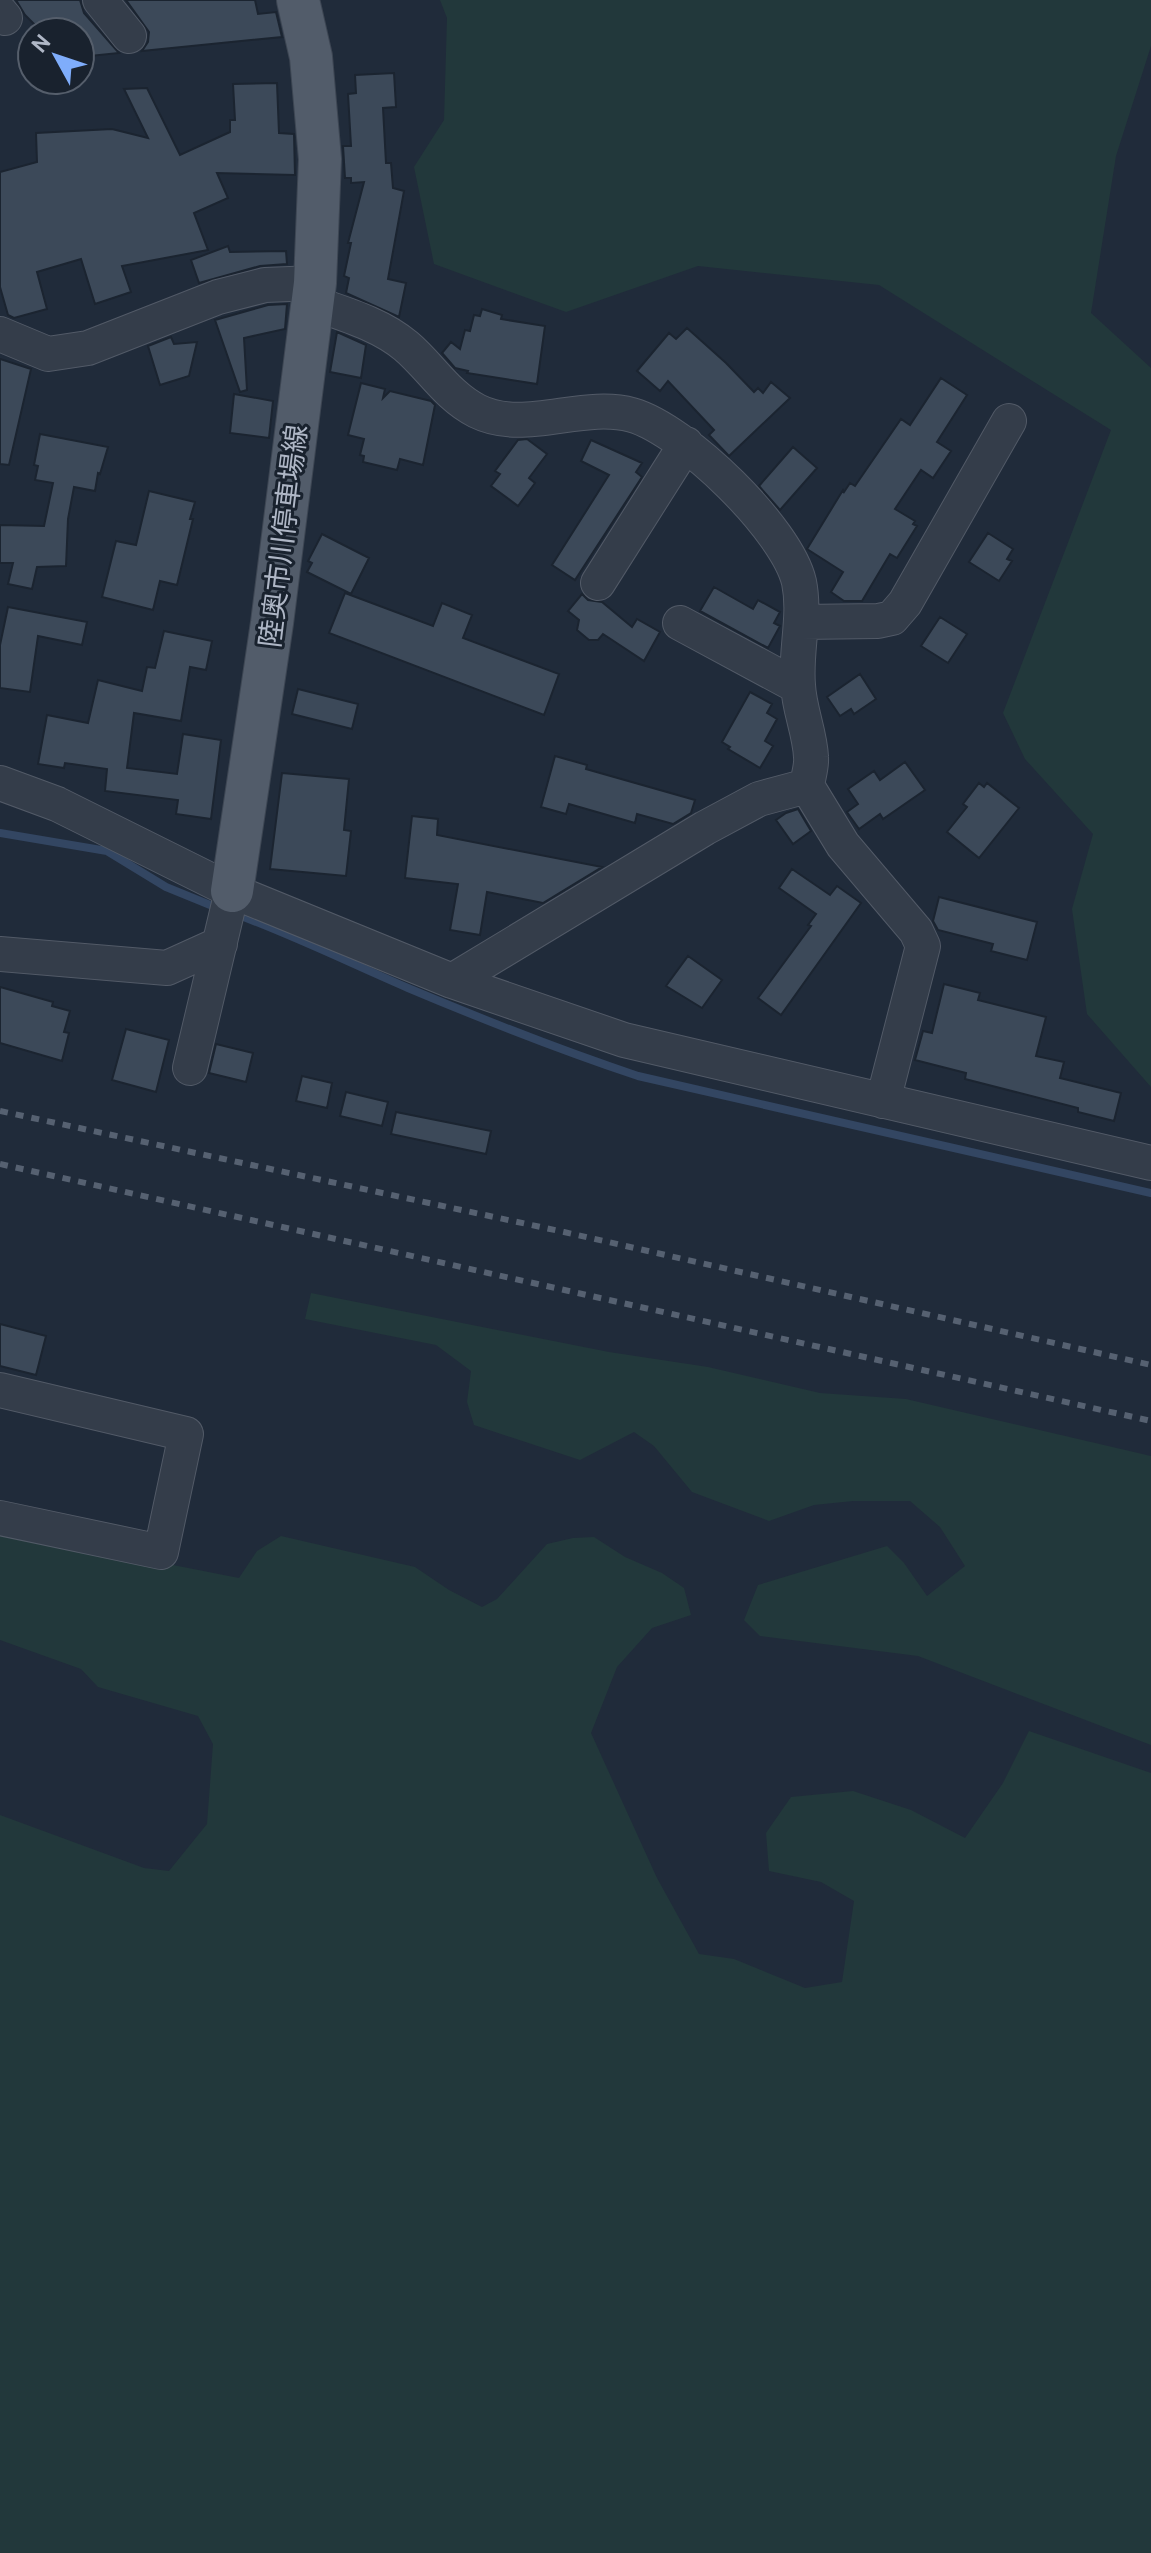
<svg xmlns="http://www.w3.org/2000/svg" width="1151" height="2553" viewBox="0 0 1151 2553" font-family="Cabin,'Noto Sans JP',sans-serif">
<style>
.green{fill:#22383b}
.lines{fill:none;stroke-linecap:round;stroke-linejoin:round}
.stream{stroke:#334662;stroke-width:8}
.building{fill:#3c4959;stroke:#1b2430;stroke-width:2}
.minor-casing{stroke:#525a67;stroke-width:36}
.major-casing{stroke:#3d4653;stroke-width:44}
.minor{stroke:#343d4a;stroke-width:34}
.major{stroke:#525c6a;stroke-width:42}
.rail{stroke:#566171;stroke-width:6;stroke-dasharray:8 8;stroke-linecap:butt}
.labels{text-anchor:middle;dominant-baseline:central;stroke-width:6;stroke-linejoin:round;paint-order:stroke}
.street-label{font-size:28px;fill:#afb7c6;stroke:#19222e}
</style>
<rect width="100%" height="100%" fill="#202b3a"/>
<!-- green -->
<path class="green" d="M440,0H1151V46L1116,156L1091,313L1151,368V1087L1087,1014L1072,909L1093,834L1025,759L1003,713L1111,430L879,285L698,266L566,312L434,264L414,167L444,120L447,18Z
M311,1293L609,1352L708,1367L820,1393L906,1399L1151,1456V1745L918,1656L760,1636L744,1620L758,1585L887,1546L904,1563L927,1596L965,1566L940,1527L910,1501H853L814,1505L769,1521L692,1492L654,1446L634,1432L580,1460L474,1425L467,1402L471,1371L436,1345L305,1319Z
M0,1531L239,1578L257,1551L281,1536L415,1567L449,1590L482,1607L497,1599L547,1544L573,1538L594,1537L625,1557L662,1573L684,1588L691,1615L652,1628L617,1667L591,1733L657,1878L699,1954L734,1959L805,1988L842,1982L854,1901L821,1882L769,1871L766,1833L791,1797L853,1791L911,1810L965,1838L1003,1783L1029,1731L1151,1773V2553H0V1815L144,1868L169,1871L207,1824L213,1744L198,1716L98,1687L81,1669L0,1640Z"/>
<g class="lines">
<!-- stream -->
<path class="stream" d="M0,833L107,851L166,887L220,909
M233,913C293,935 350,963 408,988C484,1020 560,1050 638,1076L1151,1193"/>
</g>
<!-- building -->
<path class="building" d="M16,0H80L84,13L119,53L80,57V32H42L25,15Z
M126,0H255L258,14L276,12L282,37L142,51L148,42L149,32Z
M394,73L396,107L383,108L386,163H391L393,188L404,191L388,279L406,283L399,317L346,293L349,278L344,276L351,243H348L364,182L351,183V178H345L343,146H351L348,94L356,93L355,75Z
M277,83L279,133L294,134L295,175L217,173L228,198L194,213L208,250L122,266L131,292L95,304L81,259L37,272L47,309L14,318L8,315L0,287V172L37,162L36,133L112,129L148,138L124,89L147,88L180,155L230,132V120H235L233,84Z
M228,246L230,252L286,251L287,264L260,266L199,283L191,260Z
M287,304L285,329L244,338L247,390L240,392L215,320L268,305Z
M482,309L502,315L501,319L545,326L537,384L467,373L468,371L455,368L442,353L451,342L460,349L465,330L470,331L474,315L480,316Z
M687,328L726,363L754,392L758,388L763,393L771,382L790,398L729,456L709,435L714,430L668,381L660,391L637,371L669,333L676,339Z
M337,332L366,345L361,378L330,372Z
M171,337L174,344L197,342L189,376L160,385L148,346Z
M0,359L31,369L9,465L0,464Z
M941,378L967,395L937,442L951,451L933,478L921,470L895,509L915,521L913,524L917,526L897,558L890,554L862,601H844L831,592L843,572L807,549L843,490L844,492L850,483L855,486L901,419L910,425Z
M361,383L385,389L383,398L390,391L431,401L435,405L423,465L400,459L397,470L363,462L364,456L360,455L364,439L348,435Z
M234,394L273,401L269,438L230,433Z
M40,434L108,447L100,474L98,473L95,491L74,487L68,519L66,566L37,567L32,589L8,584L13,563H0V525L44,526L53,483L35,480L38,466L34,465Z
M527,439L547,454L529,478L535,483L518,506L491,486L500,474L495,471L518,440Z
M591,440L642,463L636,472L642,477L575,580L552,565L609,475L581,461Z
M793,447L817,468L780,510L759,486Z
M149,491L195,502L190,519H193L177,585L160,581L153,610L102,597L116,541L136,545Z
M988,533L1013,549L1007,559L1012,561L999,581L969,562Z
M322,534L369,558L351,594L307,572L312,563L308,561Z
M714,587L753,609L758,600L780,612L774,623L780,626L768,648L700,611Z
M345,593L433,626L442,603L472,615L463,638L559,674L544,715L329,633Z
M582,594L588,600L602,602L632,627L637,619L660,632L644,661L603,634L598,640H589L577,630L579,620L568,611Z
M8,607L87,622L82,645L38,636L30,692L0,688V645Z
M940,617L967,634L948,663L921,646Z
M164,631L212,641L206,670L190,667L181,721L134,713L127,768L177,774L183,734L221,740L211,819L176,814L178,800L105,791L107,769L65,763L64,768L38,764L47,715L88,723L98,680L142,691L147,667L155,668Z
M860,674L876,699L854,714L851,709L840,716L827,697Z
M298,689L358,704L352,729L292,714Z
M750,692L772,704L767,713L777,719L765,741L773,746L760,768L728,749L730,747L722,742Z
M555,756L587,765L586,769L695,800L691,813L673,824L637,814L635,823L569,804L566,814L541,807Z
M905,762L925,790L883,819L880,814L859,829L847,812L858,804L848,789L874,771L880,780Z
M282,773L349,779L344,830L351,831L346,876L270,869Z
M979,783L984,787L987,783L1019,808L979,858L947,832L967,807L963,804Z
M798,809L811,831L793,844L776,820L786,813Z
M412,816L438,819L437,835L602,867L543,903L487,892L480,935L450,930L458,884L405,878Z
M792,869L830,895L837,886L861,903L781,1015L758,998L811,926L808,925L816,914L779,888Z
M939,897L1037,922L1027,960L991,951L993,944L938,930L933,921Z
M688,956L722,980L702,1008L666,986Z
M944,984L980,993L978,1000L1046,1017L1036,1056L1064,1062L1060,1078L1121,1093L1114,1121L1078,1112V1108L965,1079L966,1073L915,1060L923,1031L932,1033Z
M0,987L53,1002L52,1006L70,1011L64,1032L69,1033L62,1061L0,1043Z
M126,1029L169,1040L156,1092L112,1080Z
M216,1044L253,1053L246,1082L209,1073Z
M302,1076L332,1083L327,1108L296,1101Z
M346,1092L388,1102L382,1126L340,1116Z
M396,1112L491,1131L486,1154L391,1134Z
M0,1324L46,1336L36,1375L0,1366Z"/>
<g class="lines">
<!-- minor casing -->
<g class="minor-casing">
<path id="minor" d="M100,0L129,36
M0,12L5,18
M313,303C344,314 380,324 406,346C430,366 447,396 477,411C525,435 582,401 632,415C685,430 787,530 799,582C806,616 795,651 798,685C799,709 810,733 811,757C812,766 808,777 807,786L843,845L916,931L923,946L883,1101
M0,334L48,354L88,348L218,297L265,285L315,283
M598,583L686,444
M801,622L878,621L892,618L905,603L1009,421
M680,623L797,686
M0,783L57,804L232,891L452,981L624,1040L1151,1163
M0,954L167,968L220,944
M452,981L705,828L759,799L807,786
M190,1068L232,891
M0,1390L186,1434L161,1552L0,1518"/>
</g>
<!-- major casing -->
<g class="major-casing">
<path id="major" d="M232,891L272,623L315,283L320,159L311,57L298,0"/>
</g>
<!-- minor -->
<use href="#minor" class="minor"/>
<!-- major -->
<use href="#major" class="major"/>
<!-- rail -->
<path class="rail" d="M0,1111L564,1232L1151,1365
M0,1164L1151,1421"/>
</g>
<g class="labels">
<!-- street labels -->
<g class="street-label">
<text transform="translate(283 536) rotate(-83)">陸奥市川停車場線</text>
</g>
</g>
<!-- north arrow -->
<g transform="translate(56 56) rotate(310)"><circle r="38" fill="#19222e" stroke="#555e6b" stroke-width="2"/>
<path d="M0-6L14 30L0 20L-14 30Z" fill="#7fadfb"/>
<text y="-12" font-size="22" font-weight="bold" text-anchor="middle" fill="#afb7c6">N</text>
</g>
</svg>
